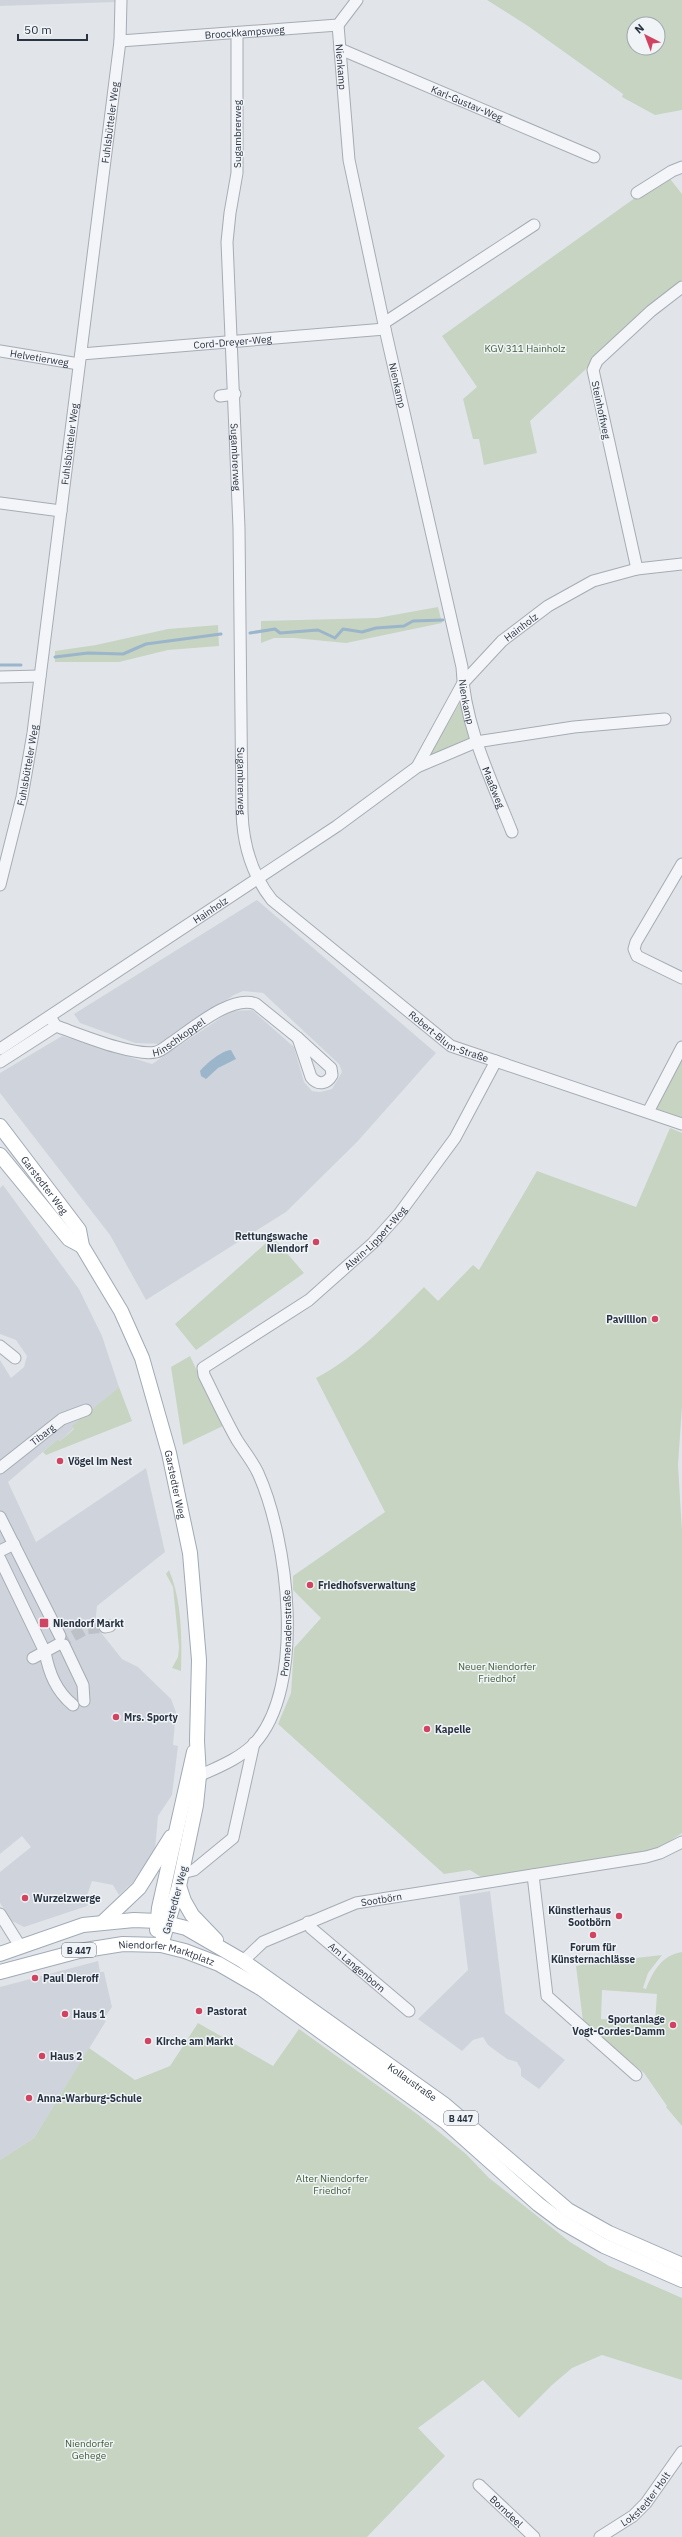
<svg xmlns="http://www.w3.org/2000/svg" width="682" height="2537" viewBox="0 0 682 2537" font-family="'IBM Plex Sans',sans-serif">
<style>
.built{fill:#cfd4dc}
.green{fill:#c7d4c2;fill-rule:evenodd}
.water{fill:#9bb5ca}
.lines{fill:none;stroke-linecap:round;stroke-linejoin:round}
.stream{stroke:#9bb5ca;stroke-width:3}
.minor-tunnel{stroke:#bcc1c8;stroke-width:11;stroke-dasharray:11 5.5;stroke-linecap:butt}
.minor-casing{stroke:#a6acb4;stroke-width:13}
.major-casing{stroke:#a0aab6;stroke-width:16}
.minor{stroke:#f4f5f8;stroke-width:11}
.major{stroke:#fff;stroke-width:14}
.poi-dot{fill:#d14461;stroke:#f0f4f7;stroke-width:1.5}
.labels{text-anchor:middle;dominant-baseline:central;stroke-width:3;stroke-linejoin:round;paint-order:stroke}
.shield{fill:#f0f4f7;stroke:#656d78;stroke-width:1}
.shield-label{font-size:9px;font-weight:bold;fill:#293342}
.street-label{font-size:10px;fill:#293342;stroke:#f0f4f7}
.park-label{font-size:10px;fill:#3f5e36;stroke:#f0f4f7}
.poi-label{font-size:10px;font-weight:bold;fill:#293342;stroke:#f0f4f7;text-anchor:start}
</style>
<rect width="100%" height="100%" fill="#e1e5ea"/>
<!-- built -->
<path class="built" d="M0,0H117V2L0,6Z
M257,900L436,1053L357,1142L286,1212L146,1300L110,1235L0,1093V1073L62,1036L152,1064L231,1011L252,1010L294,1047L304,1082L312,1091L320,1092L332,1089L342,1072L339,1064L263,993L243,991L234,995L161,1044L135,1043L80,1023L74,1014Z
M3,1185L79,1289L102,1336L119,1387L73,1426L74,1428L60,1441L58,1439L8,1482L36,1542L146,1468L165,1552L97,1606L95,1625L122,1659L138,1667L171,1699L176,1712L173,1745L178,1746L172,1795L158,1816L155,1850L133,1882L119,1895L113,1885L92,1881L86,1899L89,1902L87,1906L24,1927L12,1921L0,1903V1872L31,1847L22,1836L0,1854V1360L11,1378L24,1367L27,1356L16,1340L0,1334V1188Z
M490,1891L505,2013L565,2060L539,2089L521,2076V2069L517,2062L507,2059L488,2045L483,2037L473,2040L462,2051L418,2019L468,1970L459,1896Z
M98,1961L100,1972H104L112,2007L103,2020L106,2021L34,2138L0,2160V1987Z"/>
<!-- green -->
<path class="green" d="M487,0H682V110L655,115L622,97L623,94L528,26ZM634,24H658V48H634Z
M667,175L682,194V280L653,303L602,348L585,370L530,421L537,453L484,465L479,439H473L463,399L477,387L442,336Z
M438,607L442,623L346,643L294,638H274L261,643V621L377,618Z
M218,625L219,646L168,650L119,662H55V651L96,645L168,629Z
M461,701L471,739L432,757L431,753Z
M682,1054V1120L653,1110Z
M670,1128L682,1133V1406L678,1465L682,1531V1833L663,1846L646,1852L481,1877L470,1870L444,1874L278,1724L291,1693L294,1648L321,1618L293,1590V1576L385,1512L316,1378C358,1356 391,1320 424,1287L438,1301L473,1265L479,1270L537,1171L636,1207Z
M273,1237L304,1273L196,1350L175,1324Z
M190,1356L223,1426L183,1445L171,1367Z
M119,1387L132,1421L46,1455L43,1452L58,1439L60,1441L74,1429L72,1426Z
M169,1570C182,1601 182,1638 181,1671L172,1668L178,1657L179,1647L173,1587L166,1574Z
M682,1952V2126L666,2107L667,2106L644,2073L583,2021L576,1966L622,1957L627,1959L662,1955L648,1973L643,1988L646,1989C653,1971 662,1955 682,1952ZM602,1990L657,1994L655,2022L601,2019Z
M198,2023L273,2066L299,2029L417,2114L466,2154L489,2178L570,2242L609,2266L682,2298V2380L602,2355L572,2368L552,2385L519,2418L483,2380L418,2428L445,2456L367,2537H0V2160L34,2138L89,2048L135,2080L170,2066Z"/>
<!-- water -->
<path class="water" d="M231,1050L236,1059L218,1068L206,1079L201,1076L200,1071C207,1063 221,1051 231,1050Z"/>
<g class="lines">
<!-- stream -->
<path class="stream" d="M250,633L275,629L280,633L318,630L335,638L343,629L362,632L376,628L404,626L413,621L443,620
M55,657L88,653L123,654L146,644L221,634
M0,665H21"/>
<!-- minor-tunnel -->
<path class="minor-tunnel" d="M59,1644L86,1629L105,1627"/>
<!-- minor casing -->
<g class="minor-casing">
<g id="minor">
<path id="s1" d="M338,25L349,160L385,329L462,667C464,725 491,779 512,832"/>
<path id="s2" d="M237,33V173L230,213L227,242L239,528L242,812C243,844 252,875 272,900L451,1046L682,1124"/>
<path id="s3" d="M120,41L338,25L357,0"/>
<path id="s4" d="M340,49L594,157"/>
<path d="M637,193L672,171L682,167"/>
<path d="M384,323L534,225"/>
<path id="s5" d="M0,351L79,364"/>
<path id="s6" d="M81,354L385,329"/>
<path d="M220,396L235,394"/>
<path d="M0,503L61,511"/>
<path d="M637,569L593,370L597,361L651,311L682,287"/>
<path d="M0,677L40,676"/>
<path d="M417,767L476,742L574,727L665,719"/>
<path d="M682,864L636,942L634,949L637,956L682,978"/>
<path id="s7" d="M0,885L22,797L33,733L120,41L121,0"/>
<path id="s8" d="M50,1017L56,1026C79,1034 134,1057 156,1052C161,1051 167,1046 171,1043C192,1029 232,994 256,1004L298,1038"/>
<path d="M298,1038L331,1068L332,1075C327,1084 318,1086 311,1077Z"/>
<path id="s9" d="M0,1049L337,826L417,767L463,683L502,641L548,606L593,581L637,569L682,564"/>
<path d="M0,1062L56,1026"/>
<path d="M648,1112L682,1047"/>
<path d="M0,1346L15,1358"/>
<path id="s10" d="M0,1468L62,1419L86,1410"/>
<path d="M0,1517L60,1636"/>
<path d="M0,1551L14,1544"/>
<path d="M0,1559L45,1652C49,1673 56,1691 73,1705"/>
<path d="M105,1627L110,1626"/>
<path d="M64,1645L83,1685L84,1701"/>
<path d="M33,1658L59,1644"/>
<path id="s11" d="M199,1776C218,1767 239,1759 254,1744C307,1687 288,1539 258,1473C253,1462 244,1451 237,1440C225,1419 215,1397 204,1375L203,1368L309,1300L373,1243L399,1214L455,1138L496,1061"/>
<path d="M182,1873L194,1870L233,1838L254,1743"/>
<path d="M533,1875L547,1996L636,2075"/>
<path d="M0,1914L20,1946"/>
<path id="s12" d="M308,1922L311,1928L409,2011"/>
<path id="s13" d="M243,1961L263,1942L356,1903L646,1857L660,1853L682,1842"/>
<path id="s14" d="M479,2485L534,2537"/>
<path id="s15" d="M600,2537L633,2516L646,2503L682,2452"/>
</g>
</g>
<!-- major casing -->
<g class="major-casing">
<g id="major">
<path id="s16" d="M0,1126L79,1230L82,1246L121,1311L142,1358L169,1453L190,1553L199,1660L197,1741L199,1776L196,1805L179,1886L161,1945"/>
<path d="M0,1155L69,1239L82,1246"/>
<path d="M179,1886L184,1901L192,1915L216,1940"/>
<path d="M102,1923L139,1888L171,1837"/>
<path d="M157,1930L159,1908L194,1752"/>
<path id="s17" d="M0,1954L83,1925L134,1920L158,1921L186,1928L243,1961L445,2105L568,2210L609,2233L682,2265"/>
<path id="s18" d="M0,1972L79,1951L123,1944L161,1945L185,1951L219,1964L262,1989L446,2122L538,2204L562,2222L604,2246L682,2280"/>
</g>
</g>
<!-- minor -->
<use href="#minor" class="minor"/>
<!-- major -->
<use href="#major" class="major"/>
</g>
<!-- markers -->
<g class="poi-dot">
<circle cx="316" cy="1242" r="4"/>
<circle cx="655" cy="1319" r="4"/>
<circle cx="60" cy="1461" r="4"/>
<circle cx="310" cy="1585" r="4"/>
<rect x="39" y="1618" width="10" height="10" rx="2"/>
<circle cx="116" cy="1717" r="4"/>
<circle cx="427" cy="1729" r="4"/>
<circle cx="25" cy="1898" r="4"/>
<circle cx="619" cy="1916" r="4"/>
<circle cx="593" cy="1935" r="4"/>
<circle cx="35" cy="1978" r="4"/>
<circle cx="199" cy="2011" r="4"/>
<circle cx="65" cy="2014" r="4"/>
<circle cx="673" cy="2025" r="4"/>
<circle cx="148" cy="2041" r="4"/>
<circle cx="42" cy="2056" r="4"/>
<circle cx="29" cy="2098" r="4"/>
</g>
<g class="labels">
<!-- shield labels -->
<g class="shield">
<rect x="62" y="1943" width="34" height="14" rx="3"/>
<rect x="444" y="2111" width="34" height="14" rx="3"/>
</g>
<g class="shield-label">
<text x="79" y="1950">B 447</text>
<text x="461" y="2118">B 447</text>
</g>
<!-- street labels -->
<g class="street-label">
<text stroke="none"><textPath href="#s3" startOffset="125">Broockkampsweg</textPath></text>
<text stroke="none"><textPath href="#s1" startOffset="42">Nienkamp</textPath></text>
<text stroke="none"><textPath href="#s4" startOffset="138">Karl-Gustav-Weg</textPath></text>
<text stroke="none"><textPath href="#s7" startOffset="771">Fuhlsbütteler Weg</textPath></text>
<text transform="translate(237 134) rotate(-90)">Sugambrerweg</text>
<text stroke="none"><textPath href="#s6" startOffset="152">Cord-Dreyer-Weg</textPath></text>
<text stroke="none"><textPath href="#s5" startOffset="40">Helvetierweg</textPath></text>
<text stroke="none"><textPath href="#s1" startOffset="366">Nienkamp</textPath></text>
<text transform="translate(601 410) rotate(78)">Steinhoffweg</text>
<text stroke="none"><textPath href="#s7" startOffset="447">Fuhlsbütteler Weg</textPath></text>
<text stroke="none"><textPath href="#s2" startOffset="425">Sugambrerweg</textPath></text>
<text stroke="none"><textPath href="#s9" startOffset="680">Hainholz</textPath></text>
<text stroke="none"><textPath href="#s1" startOffset="690">Nienkamp</textPath></text>
<text stroke="none"><textPath href="#s7" startOffset="123">Fuhlsbütteler Weg</textPath></text>
<text stroke="none"><textPath href="#s2" startOffset="749">Sugambrerweg</textPath></text>
<text stroke="none"><textPath href="#s1" startOffset="780">Maaßweg</textPath></text>
<text stroke="none"><textPath href="#s9" startOffset="252">Hainholz</textPath></text>
<text stroke="none"><textPath href="#s8" startOffset="142">Hinschkoppel</textPath></text>
<text stroke="none"><textPath href="#s2" startOffset="1099">Robert-Blum-Straße</textPath></text>
<text stroke="none"><textPath href="#s16" startOffset="74">Garstedter Weg</textPath></text>
<text stroke="none"><textPath href="#s11" startOffset="682">Alwin-Lippert-Weg</textPath></text>
<text stroke="none"><textPath href="#s10" startOffset="54">Tibarg</textPath></text>
<text stroke="none"><textPath href="#s16" startOffset="405">Garstedter Weg</textPath></text>
<text stroke="none"><textPath href="#s11" startOffset="182">Promenadenstraße</textPath></text>
<text stroke="none"><textPath href="#s13" startOffset="154">Sootbörn</textPath></text>
<text transform="translate(175 1900) rotate(-75)">Garstedter Weg</text>
<text stroke="none"><textPath href="#s18" startOffset="171">Niendorfer Marktplatz</textPath></text>
<text stroke="none"><textPath href="#s12" startOffset="67">Am Langenborn</textPath></text>
<text stroke="none"><textPath href="#s17" startOffset="466">Kollaustraße</textPath></text>
<text stroke="none"><textPath href="#s15" startOffset="60">Lokstedter Holt</textPath></text>
<text stroke="none"><textPath href="#s14" startOffset="38">Borndeel</textPath></text>
</g>
<!-- park labels -->
<g class="park-label">
<text x="525" y="348">KGV 311 Hainholz</text>
<text x="497" y="1666">Neuer Niendorfer<tspan x="497" dy="12">Friedhof</tspan></text>
<text x="332" y="2178">Alter Niendorfer<tspan x="332" dy="12">Friedhof</tspan></text>
<text x="89" y="2443">Niendorfer<tspan x="89" dy="12">Gehege</tspan></text>
</g>
<!-- poi labels -->
<g class="poi-label">
<text x="308" y="1236" text-anchor="end">Rettungswache<tspan x="308" dy="12">Niendorf</tspan></text>
<text x="647" y="1319" text-anchor="end">Pavillion</text>
<text x="68" y="1461">Vögel im Nest</text>
<text x="318" y="1585">Friedhofsverwaltung</text>
<text x="53" y="1623">Niendorf Markt</text>
<text x="124" y="1717">Mrs. Sporty</text>
<text x="435" y="1729">Kapelle</text>
<text x="33" y="1898">Wurzelzwerge</text>
<text x="611" y="1910" text-anchor="end">Künstlerhaus<tspan x="611" dy="12">Sootbörn</tspan></text>
<text x="593" y="1947" text-anchor="middle">Forum für<tspan x="593" dy="12">Künsternachlässe</tspan></text>
<text x="43" y="1978">Paul Dieroff</text>
<text x="207" y="2011">Pastorat</text>
<text x="73" y="2014">Haus 1</text>
<text x="665" y="2019" text-anchor="end">Sportanlage<tspan x="665" dy="12">Vogt-Cordes-Damm</tspan></text>
<text x="156" y="2041">Kirche am Markt</text>
<text x="50" y="2056">Haus 2</text>
<text x="37" y="2098">Anna-Warburg-Schule</text>
</g>
</g>
<!-- north arrow -->
<g transform="translate(646 36) rotate(318)"><circle r="19" fill="#f0f4f7" stroke="#a0a7af"/>
<path d="M0-3L7 15L0 10L-7 15Z" fill="#d14461"/>
<text y="-6" font-size="11" font-weight="bold" text-anchor="middle" fill="#293342">N</text>
</g>
<!-- scale -->
<path d="M18 34v6h69v-6" fill="none" stroke="#293342" stroke-width="2"/>
<text x="24" y="34" font-size="12" fill="#293342" stroke="#f0f4f7" stroke-width="3" paint-order="stroke">50 m</text>
</svg>
